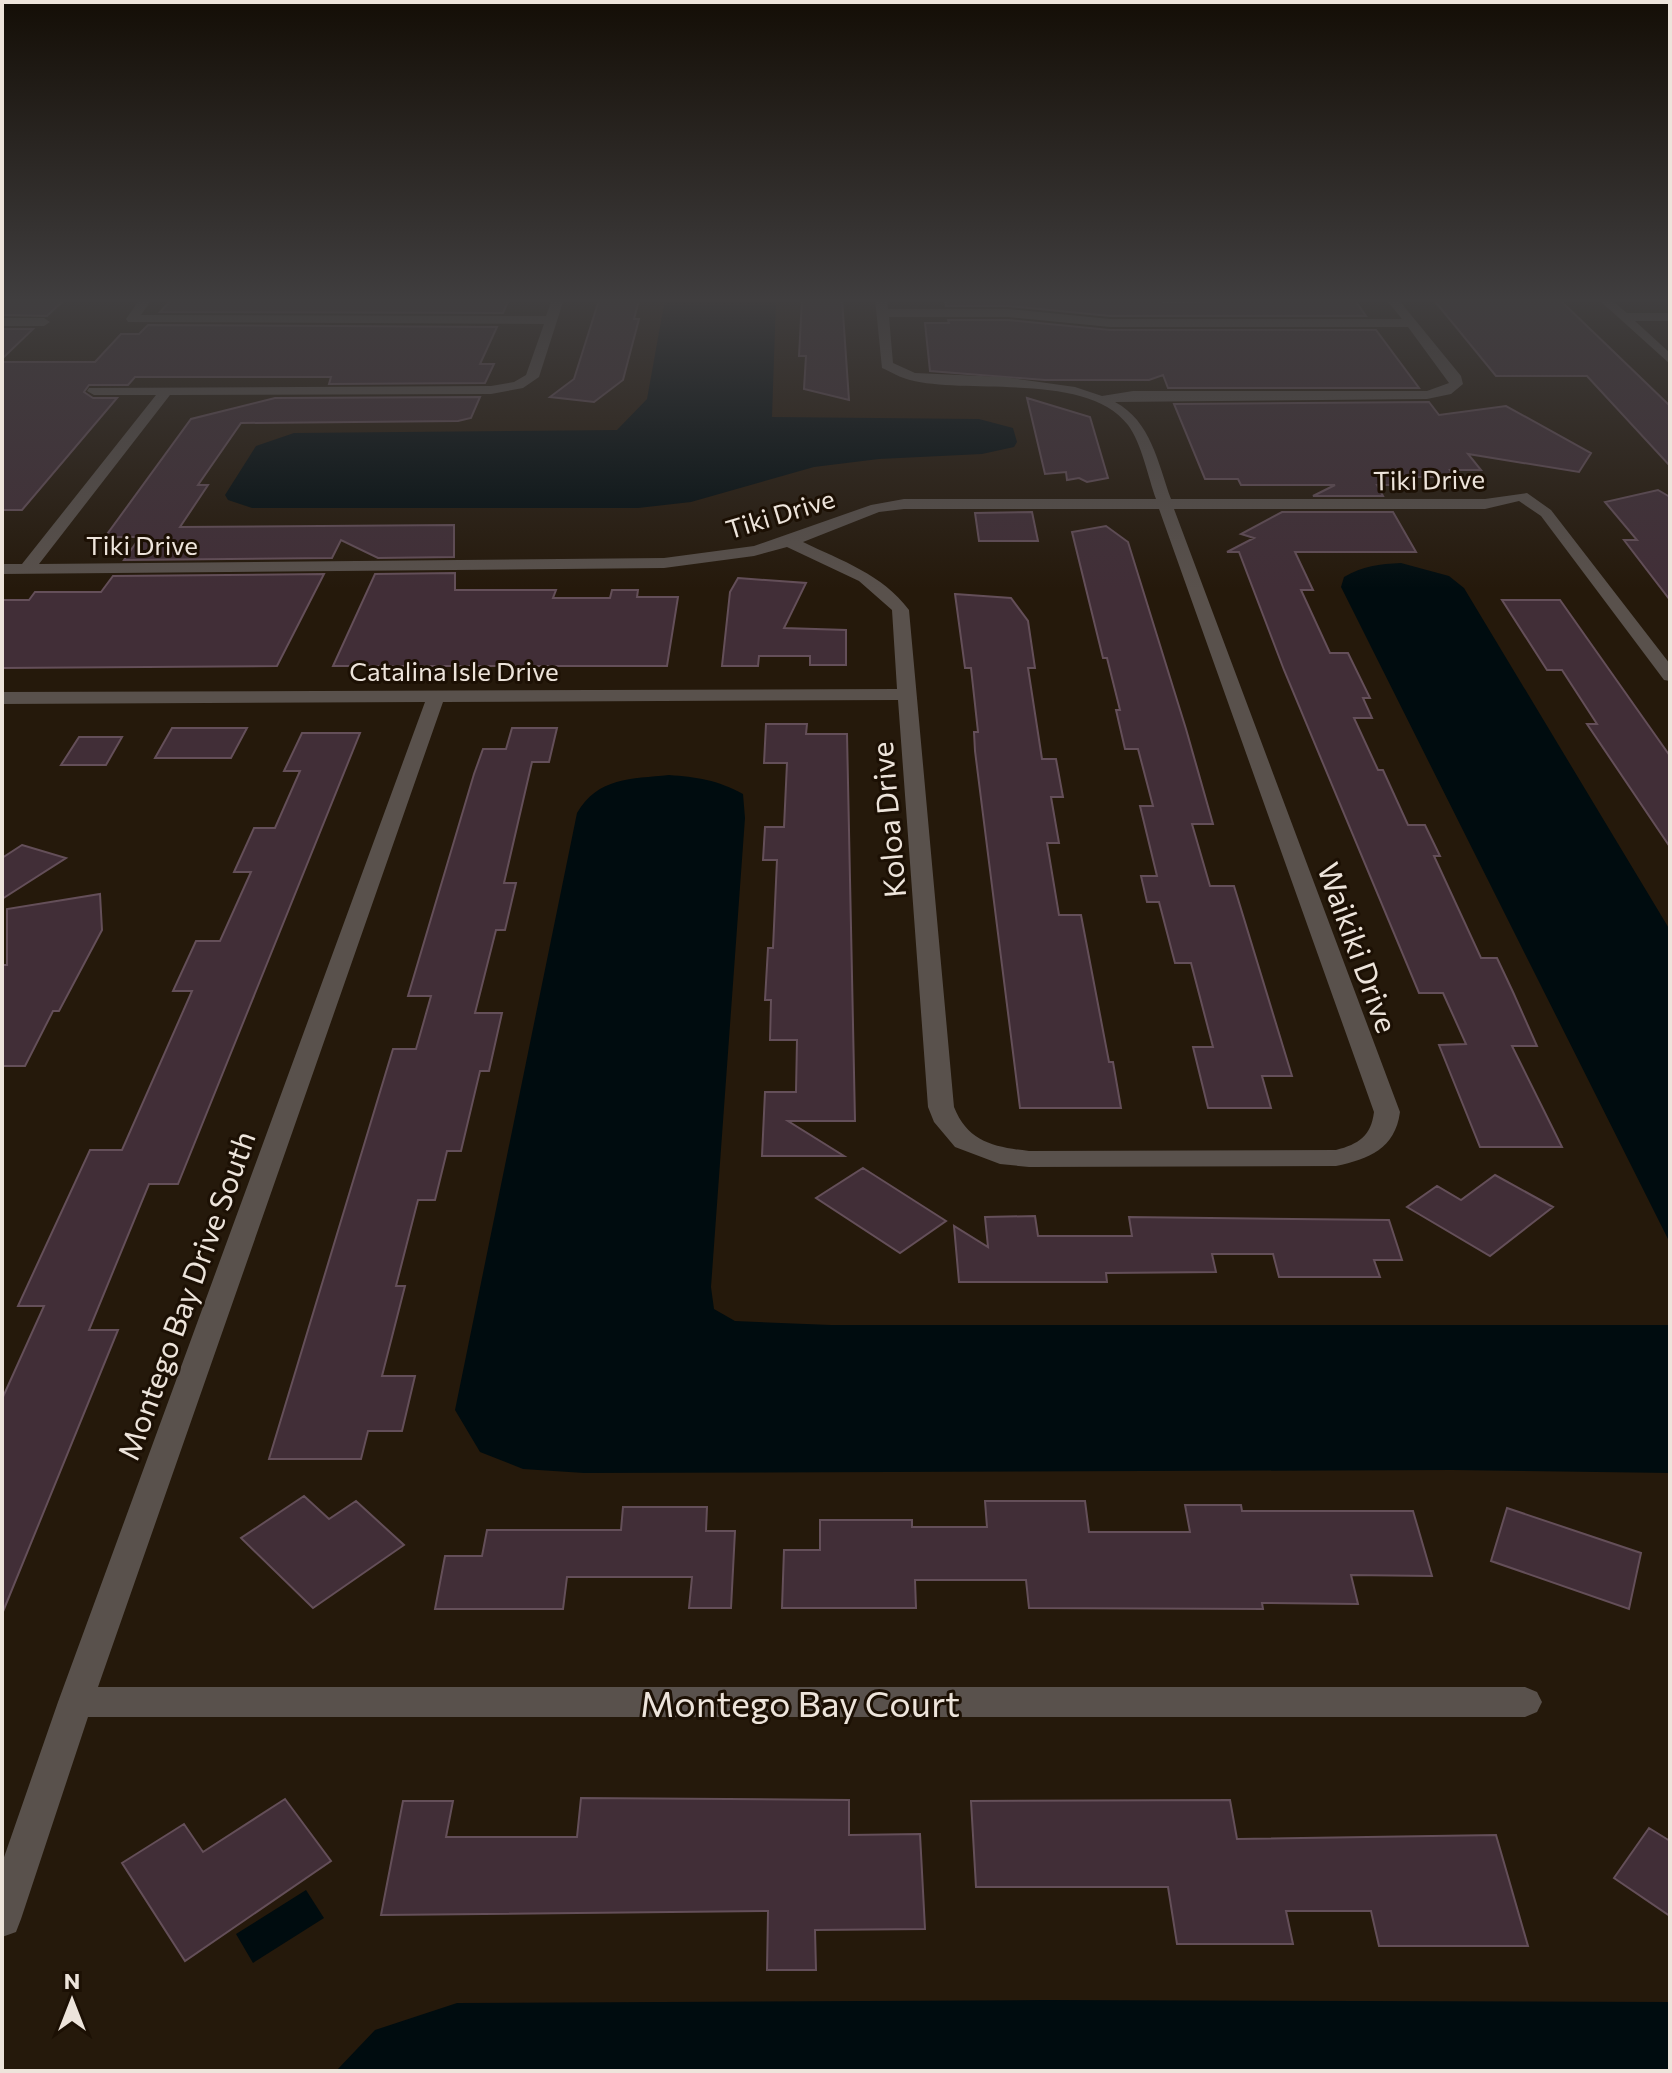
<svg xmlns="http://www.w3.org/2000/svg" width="1672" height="2073" viewBox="0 0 1672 2073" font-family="Commissioner,sans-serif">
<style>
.water{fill:#000c0f}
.building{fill:#412e37;stroke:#644f59;stroke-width:2}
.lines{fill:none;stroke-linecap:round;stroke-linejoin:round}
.street{fill:#59514c;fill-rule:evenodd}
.labels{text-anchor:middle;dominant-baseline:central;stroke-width:6;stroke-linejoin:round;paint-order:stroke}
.far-street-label{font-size:26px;fill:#ede4db;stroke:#1c1004}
.street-label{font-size:30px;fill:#ede4db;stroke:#1c1004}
.near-street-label{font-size:36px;fill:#ede4db;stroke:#1c1004}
</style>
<rect width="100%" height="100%" fill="#25190b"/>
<!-- water -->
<path class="water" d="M665,299H776L772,417L979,419L1013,428L1017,442L1014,447L982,454L879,459L814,467L691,502L638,508H252L228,500L225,495L256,446L294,433L617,430L647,399Z
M1401,563L1449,576L1464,588L1670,930V1243L1341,587L1344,577C1363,566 1379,564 1401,563Z
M669,775C696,777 718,780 743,794L745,818L711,1287L714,1309L735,1321L831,1325H1670V1473L1452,1470L584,1473L523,1469L480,1452L455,1410L577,813C598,777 631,779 669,775Z
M306,1890L324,1918L253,1963L236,1934Z
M1044,2000L1670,2002V2071H336L375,2030L457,2003Z"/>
<!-- building -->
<path class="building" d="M2,299H65L47,316L2,315Z
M172,299H509L503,313L160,312Z
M802,299H842L849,400L804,389L806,356H799Z
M945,299H1162L1163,302L1354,299L1366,316H1110L1008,306H946Z
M1433,299H1559L1670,406V466L1587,376H1496Z
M599,300H639L634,319H639L623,380L594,402L550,397L574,379Z
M948,320H1008L1110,330H1376L1419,388H1168L1163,375L1149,380H1045L930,371L925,323H949Z
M148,325L497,327L480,364H494L485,383L329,384L331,377H135L128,385H89L84,392L93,398H117L22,510H2V362H95L121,334H139Z
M2,329H33L2,359Z
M480,397L471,418L458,421L241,423L198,485H208L180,527L454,525V557L378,558L341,540L332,558L124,560L140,537H105L191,419L275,398Z
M1027,398L1090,417L1108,478L1087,482L1079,478L1067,480L1066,472L1045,474Z
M1429,402L1439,415L1506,406L1591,453L1579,472L1468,454L1481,470H1450L1455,477H1395L1409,485H1377L1383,496H1313L1335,485H1241L1238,479H1205L1174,404Z
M1658,490L1670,497V600L1624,540H1637L1605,502Z
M1032,512L1038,541H979L975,513Z
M1282,512H1393L1416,552H1295L1313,590H1301L1330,653H1348L1370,698H1363L1372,718H1354L1378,770H1383L1408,825H1425L1440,856H1434L1481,958H1497L1513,992L1537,1046H1512L1562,1147H1480L1439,1045L1466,1044L1443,993H1419L1284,670L1239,552H1227L1254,538L1241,534Z
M1106,526L1128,542L1186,729L1213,824H1192L1210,886H1234L1292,1076H1262L1271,1108H1208L1193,1047H1213L1191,963H1175L1159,902H1147L1141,876H1157L1140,806H1153L1138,749H1125L1116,710H1120L1107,658H1103L1072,532Z
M455,573V590H556L553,598H610L612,590H638L637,597H678L667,666H333L375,574Z
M324,574L277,666L2,668V600H29L35,592H101L113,576Z
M738,578L806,583L784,628L846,630V665H810V656H759L758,666H722L730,592Z
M955,594L1011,598L1028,621L1035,668H1028L1042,759H1056L1063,797H1051L1059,843H1047L1059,915H1081L1109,1062H1113L1121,1108H1020L975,751L974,732H978L971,668H965Z
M1502,600H1560L1670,756V847L1587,724H1597L1562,670H1547Z
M766,724H807L806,734H847L855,1121H788L844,1156H762L765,1092H796L797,1040H770L771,1000H765L768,948H773L777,860H763L765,827H784L787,763H764Z
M172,728H247L231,758H155Z
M512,728H557L549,762H532L504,883H516L505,930H496L475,1013H502L489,1071H480L461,1151H447L435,1200H418L396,1286H405L382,1376H415L402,1431H368L361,1459H269L393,1049H416L431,996H408L474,774L483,749H506Z
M302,733H360L178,1184H149L89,1330H118L2,1614V1399L44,1306H18L90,1150H122L192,991H173L196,941H220L251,872H234L254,828H275L300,771H284Z
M79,737H122L106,765H61Z
M22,845L66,858L2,899V858Z
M100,894L102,930L59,1011H53L25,1066H2V965H7V909Z
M863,1168L946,1221L900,1253L816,1198Z
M1495,1175L1553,1207L1490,1256L1407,1207L1437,1186L1461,1200Z
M1035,1216L1038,1236H1132L1129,1217L1389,1220L1402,1260H1374L1380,1277H1279L1273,1254H1212L1216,1272L1106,1273L1107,1282H959L954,1226L988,1247L985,1217Z
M304,1496L329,1519L356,1501L404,1545L313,1608L241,1538Z
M985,1501H1085L1089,1532H1190L1185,1505H1241L1242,1511H1413L1432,1576L1351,1575L1358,1604L1262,1603L1263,1609L1029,1608L1026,1580H915L916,1608H782L784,1550H820V1520H912V1527H987Z
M623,1507H707L706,1531H735L731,1608H689L692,1577H567L563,1609H435L445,1556H482L487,1530H621Z
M1507,1508L1641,1553L1629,1609L1491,1561Z
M581,1798L849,1800V1835L920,1834L925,1929L815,1930L816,1970H767L768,1911L381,1915L403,1801H453L446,1837H577Z
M285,1799L331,1861L185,1961L122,1863L184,1824L203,1852Z
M1230,1800L1237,1839L1496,1835L1528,1946H1379L1371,1911H1286L1293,1944H1177L1168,1887H976L971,1801Z
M1649,1828L1670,1841V1916L1614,1878Z"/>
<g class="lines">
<!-- street -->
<path class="street" d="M140,299H152L141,315L546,316L552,299H564L539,377L523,388L491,394L170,395L39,564L664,558L754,546L871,505L904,499H1156C1148,477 1142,444 1128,425C1087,371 967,395 910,380C901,378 891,372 882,368L875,299H887L888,309H1008L1110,319H1402L1386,299H1398L1461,376L1463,384L1451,394L1427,399L1115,402C1151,421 1158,463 1171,499H1485L1527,493L1551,510L1670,664V681L1664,680L1541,516L1519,501L1485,509H1174L1400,1112C1395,1149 1369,1159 1336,1166L1029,1167L1000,1164L955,1147L934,1122L928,1107L898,700L443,702L98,1687H1525L1537,1692L1542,1702L1537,1712L1525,1717H88L21,1919L16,1932L2,1937V1863L58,1702L425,702L2,704V692L897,689L892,610L859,581L787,547L754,556L664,568L2,574V564H22L156,395H94L87,391L89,388L491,386L514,382L526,375L544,324L128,322L126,319ZM889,317H1008L1110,327H1408L1449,383L1427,391H1133L1102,396L1075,387L1003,377L915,373L893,363ZM904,509H1159L1374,1112C1371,1136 1359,1144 1336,1150L1029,1151C994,1147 968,1142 954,1107L909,610C882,574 842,561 803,542L879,512Z
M1598,299H1610L1627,313H1670V321H1635L1670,353V364Z
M2,318H44L50,322L44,326H2Z"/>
</g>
<!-- sky -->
<linearGradient id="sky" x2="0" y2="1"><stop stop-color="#140e06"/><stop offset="0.51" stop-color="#403e3f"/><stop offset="1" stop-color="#403e3f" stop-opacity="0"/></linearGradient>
<rect width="1672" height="589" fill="url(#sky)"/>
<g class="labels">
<!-- far-street labels -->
<g class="far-street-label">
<text transform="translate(1429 479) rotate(-1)">Tiki Drive</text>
<text transform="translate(780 513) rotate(-17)">Tiki Drive</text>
<text x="142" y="544">Tiki Drive</text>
<text x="454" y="670">Catalina Isle Drive</text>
</g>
<!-- street labels -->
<g class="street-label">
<text transform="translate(887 820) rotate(-95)">Koloa Drive</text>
<text transform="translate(1359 947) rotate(70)">Waikiki Drive</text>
<text transform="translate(185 1295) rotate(-70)">Montego Bay Drive South</text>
</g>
<!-- near-street labels -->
<g class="near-street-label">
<text x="800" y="1702">Montego Bay Court</text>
</g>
</g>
<!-- border -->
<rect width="1672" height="2073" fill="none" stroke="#ede4db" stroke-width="8"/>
<!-- north arrow -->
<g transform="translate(72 2001)" stroke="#1c1004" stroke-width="6" paint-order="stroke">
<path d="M0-6L14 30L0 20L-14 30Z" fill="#ede4db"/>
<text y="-12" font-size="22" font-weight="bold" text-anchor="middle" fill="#ede4db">N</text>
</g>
</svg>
